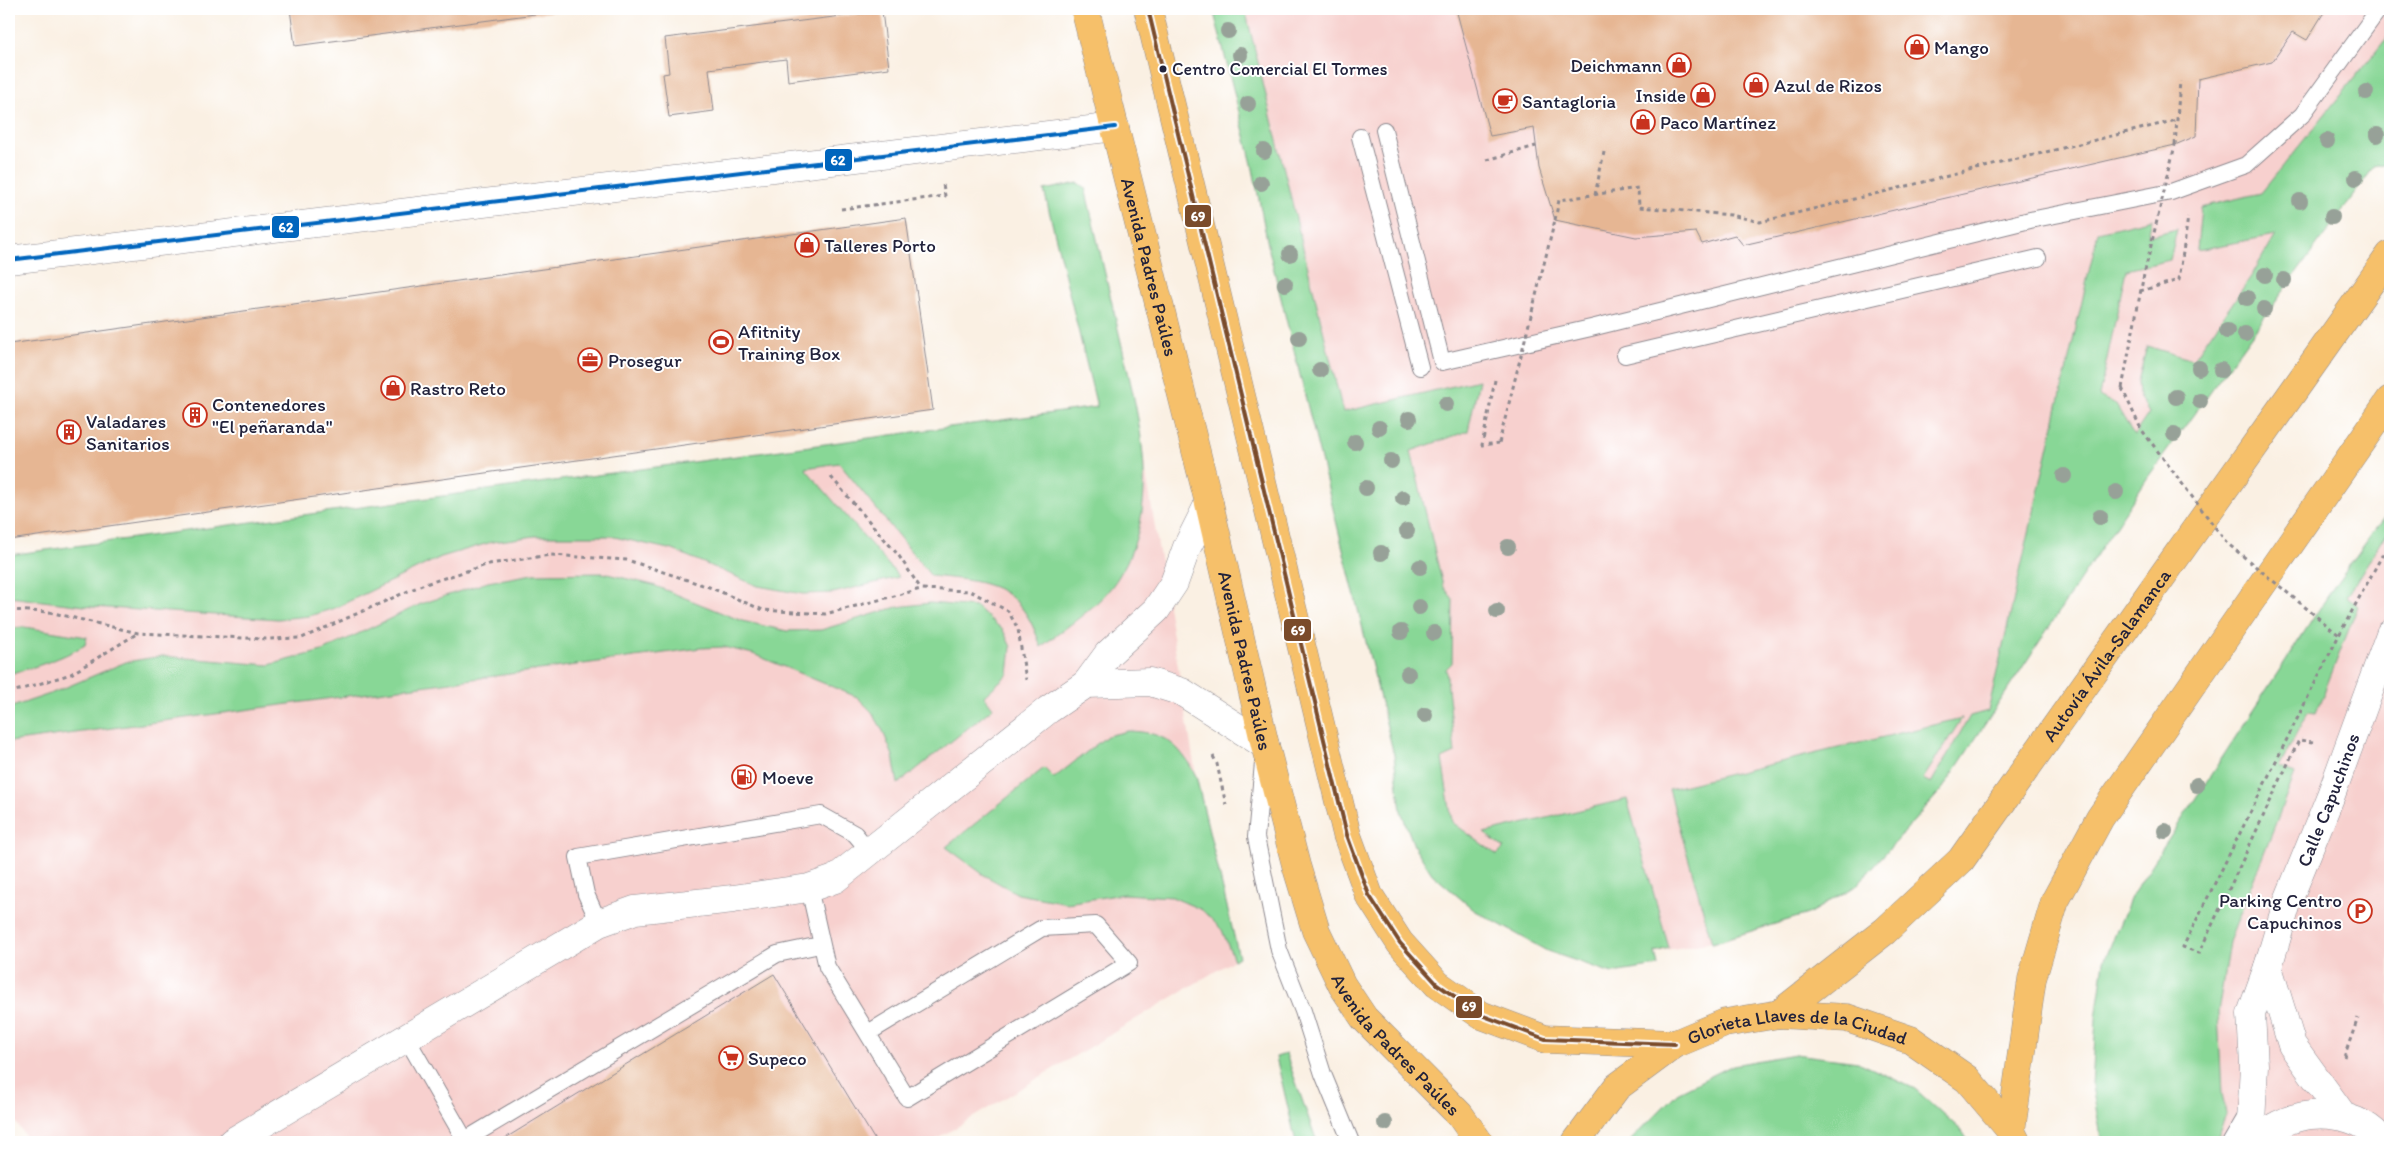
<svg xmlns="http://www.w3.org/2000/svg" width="2399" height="1151" viewBox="0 0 2399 1151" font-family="Itim,sans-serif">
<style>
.built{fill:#f7d0ce}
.green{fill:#88d796;stroke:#557c68}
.building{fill:#e6b693}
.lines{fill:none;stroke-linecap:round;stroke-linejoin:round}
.lane-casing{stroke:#8e898f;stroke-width:18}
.street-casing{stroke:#8e898f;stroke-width:29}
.highway-casing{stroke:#8e898f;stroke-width:29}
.path{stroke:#8e898f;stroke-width:3;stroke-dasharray:4 4;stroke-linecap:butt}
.lane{stroke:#fff;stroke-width:16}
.street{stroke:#fff;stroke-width:28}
.highway{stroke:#f6c06b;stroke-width:28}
.path-bridge{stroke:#8e898f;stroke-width:3;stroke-dasharray:4 4;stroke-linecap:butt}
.bus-1-casing{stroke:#fff;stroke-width:8}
.bus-2-casing{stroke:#fff;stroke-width:8}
.bus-1{stroke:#7a4b2a;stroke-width:4}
.bus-2{stroke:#0065bd;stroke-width:4}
.tree{fill:#97a198}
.bus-dot{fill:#22223b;stroke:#fff;stroke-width:2}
.labels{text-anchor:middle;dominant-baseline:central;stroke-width:4;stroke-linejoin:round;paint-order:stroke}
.bus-label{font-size:18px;fill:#22223b;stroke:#fff;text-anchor:start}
.poi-label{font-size:19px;fill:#22223b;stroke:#fff;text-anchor:start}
.street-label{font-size:19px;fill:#22223b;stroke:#fff}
.line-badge{stroke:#fff;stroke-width:2}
.badge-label{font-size:14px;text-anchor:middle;font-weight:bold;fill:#fff}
</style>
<rect width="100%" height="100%" fill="#fff"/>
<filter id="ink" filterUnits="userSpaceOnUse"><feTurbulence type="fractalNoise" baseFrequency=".02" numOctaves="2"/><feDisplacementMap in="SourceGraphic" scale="10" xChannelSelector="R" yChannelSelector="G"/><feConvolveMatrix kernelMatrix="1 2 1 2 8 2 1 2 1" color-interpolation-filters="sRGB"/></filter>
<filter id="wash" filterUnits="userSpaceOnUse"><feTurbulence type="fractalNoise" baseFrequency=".0096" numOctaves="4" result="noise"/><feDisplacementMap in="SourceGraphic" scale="20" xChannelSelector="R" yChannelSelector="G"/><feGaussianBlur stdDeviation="1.12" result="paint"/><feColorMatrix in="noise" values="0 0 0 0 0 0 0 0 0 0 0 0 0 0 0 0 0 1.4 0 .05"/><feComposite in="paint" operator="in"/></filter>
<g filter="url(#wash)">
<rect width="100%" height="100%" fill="#faf0e3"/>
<!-- built -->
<path class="built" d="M1213,9H2390V163L2374,167L2148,477L1943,788L1856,886L1808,914L1725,940L1655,952L1658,966L1612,973L1547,951L1474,910L1432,874L1414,846L1401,811L1394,755L1269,250L1252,164Z
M1134,400L1196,776L1239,957L932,1142H29L9,1112V555L1097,407Z
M2390,509V1142H2102L2092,1086L2096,1019L2104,961L2131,897L2335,585Z"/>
<!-- green -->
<path class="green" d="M1213,9H1245L1343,412L1479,380L1468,431L1411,451L1443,586L1453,599L1452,663L1446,669L1455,753L1442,759L1452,822L1497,855L1504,848L1484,833L1627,799L1669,948L1655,952L1658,966L1612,973L1547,951L1474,910L1432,874L1414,846L1401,811L1394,755L1269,250L1252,164Z
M2390,34V163L2374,167L2148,477L1943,788L1856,886L1808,914L1712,943L1669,789L1962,718L1923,779L1931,783L1970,716L1988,711L2098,232L2152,219L2148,236L2177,229L2170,260L2126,270L2099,396L2116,405L2134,435L2149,413L2139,397L2138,381L2147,346L2193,360L2252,275L2275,235L2197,250L2201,207L2261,193Z
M1078,183L1085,188C1096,235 1107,282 1118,329C1136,409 1166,500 1119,576C1102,605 1067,626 1041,647C1020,584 991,582 931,576L839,463L805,468L899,577L833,593L803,594L758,586L673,550L610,536H535L492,542L441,557L335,608L309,616L278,619L216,615L93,607L9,597V555L1097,407L1044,190Z
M2390,509V536L2385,535L2347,596L2358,606L2316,713L2308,712L2279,767L2295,774L2229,942L2218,1013L2222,1093L2226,1114L2215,1142H2102L2092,1086L2096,1019L2104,961L2131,897L2335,585Z
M603,573L653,585L742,621L787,631L821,630L897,607L930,603L976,607L1003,630L1011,647L1008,674L984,696L993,708L898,784L893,756L882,729L872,712L857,697L753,654L724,647L701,648L9,742V708L50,694L126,662L162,656L269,665L322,651L421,604L488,582L533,574Z
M24,627L87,637L85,645C61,659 36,667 9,674V628Z
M1128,731C1165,732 1179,744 1196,776L1239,957L1234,960L1222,930L1202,910L1172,897L1123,894L1067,903L1018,894L984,875L946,847L1044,768L1054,778L1107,736Z
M1286,1054L1317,1142H1296L1276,1057Z
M1795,1054L1858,1062L1915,1089L1962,1131L1969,1142H1629L1677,1093L1733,1065Z"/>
<g id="blocks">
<!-- building -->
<path class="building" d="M290,9H565V10L295,46Z
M1456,9H2326L2307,40L2293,32L2272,62L2198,79L2196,136L2175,145L1743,245L1735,235L1702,244L1696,232L1636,237L1555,220L1539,168L1534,128L1490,136Z
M882,11L889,68L788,81L786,59L709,69L714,111L669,117L663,74L669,73L665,38Z
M906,218L933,410L9,540V344Z
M774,974L876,1142H499Z"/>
</g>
</g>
<g filter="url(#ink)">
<use href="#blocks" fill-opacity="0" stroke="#8e898f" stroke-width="1"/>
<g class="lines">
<!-- lane casing -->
<g class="lane-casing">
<path id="lane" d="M1384,130L1442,362L1591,328L2030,220L2171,192L2246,165L2302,115L2379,9
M1360,137L1420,367
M1625,355L2038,258
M1263,763L1256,837L1279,950L1303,1011L1323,1074L1351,1142
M809,888L827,967L907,1098L1129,963L1096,925L1042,928L868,1033
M599,923L586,894L578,857L821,815L855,834L870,852
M407,1039L465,1140L777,954L820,945
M2231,1142L2248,1113"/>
</g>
<!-- street casing -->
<g class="street-casing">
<g id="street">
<path d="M9,260L1115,127"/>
<path d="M1086,684L1150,682L1182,692L1265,745"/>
<path d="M2268,967L2292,1045L2344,1117"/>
<path d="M232,1142L599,923L635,910L733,899L809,888L835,879L1048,710L1086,684L1108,654L1156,610L1174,583L1187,547L1209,503"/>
<path id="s1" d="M2250,1142L2254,1065L2251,1014L2268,967L2287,903L2331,795L2390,634"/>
<path d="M2257,1142C2263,1137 2270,1128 2278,1125C2311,1108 2360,1111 2383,1142"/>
</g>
</g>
<!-- highway casing -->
<g class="highway-casing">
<g id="highway">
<path id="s2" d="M1085,9L1209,503L1265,745L1296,865L1316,931L1342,985L1364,1018L1460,1115L1479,1142"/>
<path d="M1148,9L1347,835L1369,895L1400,943L1437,984L1481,1015L1545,1039L1675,1044"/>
<path id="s3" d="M1779,1014L1885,931L1961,860L2390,255"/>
<path d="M2011,1131L2032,979L2055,901L2100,818L2390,400"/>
<path id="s4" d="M1576,1142L1617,1087L1675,1044L1725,1023L1779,1014L1847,1018L1911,1040L1967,1079L2011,1131L2016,1141"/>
</g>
</g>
<!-- path -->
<path class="path" d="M2175,145L2180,81
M1487,160L1536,146
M1595,195L1604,152
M841,209L945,196L943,184
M1555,220L1559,200L1638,188L1639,207L1731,215L1760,222L2177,120
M2140,291L2179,280L2188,217
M1495,380L1482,445L1499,443
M2122,388L2143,279
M831,477L899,556L921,589
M9,610L49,612L138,633L266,639L302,638L422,585L489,564L550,555L627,560L709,587L763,610L825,614L921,589L970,591L1008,611L1018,629L1026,680
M9,693L71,674L138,633
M2313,742L2299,740L2199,953L2183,947L2339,635L2384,552L2390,556
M1213,756L1217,764L1226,805
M2344,1057L2358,1018"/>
<!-- lane -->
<use href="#lane" class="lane"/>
<!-- street -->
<use href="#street" class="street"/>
<!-- highway -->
<use href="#highway" class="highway"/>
<!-- path-bridge -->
<path class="path-bridge" d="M2143,279L2175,145
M2122,388L2141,429L2227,543L2339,635
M1499,443L1555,220"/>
<!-- bus-1 casing -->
<g class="bus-1-casing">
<path id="bus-1" d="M1148,9L1347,835L1369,895L1400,943L1437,984L1481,1015L1545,1039L1675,1044"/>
</g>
<!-- bus-2 casing -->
<g class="bus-2-casing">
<path id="bus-2" d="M9,260L1115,127"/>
</g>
<!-- bus-1 -->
<use href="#bus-1" class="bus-1"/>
<!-- bus-2 -->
<use href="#bus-2" class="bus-2"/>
</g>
<!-- trees -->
<g class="tree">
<circle cx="1228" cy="31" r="8"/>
<circle cx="1240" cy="55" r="8"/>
<circle cx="2366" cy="92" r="8"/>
<circle cx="1248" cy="104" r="8"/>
<circle cx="2377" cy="135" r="8"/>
<circle cx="2327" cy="141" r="8"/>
<circle cx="1264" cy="151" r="8"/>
<circle cx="2356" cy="178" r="8"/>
<circle cx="1261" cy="183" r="8"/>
<circle cx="2300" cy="201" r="8"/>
<circle cx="2332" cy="217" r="8"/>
<circle cx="1290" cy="254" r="8"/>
<circle cx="2265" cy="275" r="8"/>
<circle cx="2284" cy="280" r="8"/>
<circle cx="1285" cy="284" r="8"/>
<circle cx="2247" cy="298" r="8"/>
<circle cx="2264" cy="309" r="8"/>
<circle cx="2227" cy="331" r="8"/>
<circle cx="2245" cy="334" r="8"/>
<circle cx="1299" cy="338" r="8"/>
<circle cx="2199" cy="368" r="8"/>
<circle cx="1320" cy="370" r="8"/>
<circle cx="2221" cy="370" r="8"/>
<circle cx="2176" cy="397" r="8"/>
<circle cx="2200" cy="401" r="8"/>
<circle cx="1446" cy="404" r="8"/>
<circle cx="1409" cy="419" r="8"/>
<circle cx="1379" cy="428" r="8"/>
<circle cx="2174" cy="434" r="8"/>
<circle cx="1355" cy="442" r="8"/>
<circle cx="1391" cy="461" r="8"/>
<circle cx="2064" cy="476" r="8"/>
<circle cx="1366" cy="488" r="8"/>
<circle cx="2116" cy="492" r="8"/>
<circle cx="1403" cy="498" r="8"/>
<circle cx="2100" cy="517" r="8"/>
<circle cx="1407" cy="531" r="8"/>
<circle cx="1508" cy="547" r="8"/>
<circle cx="1381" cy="553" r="8"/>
<circle cx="1420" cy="567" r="8"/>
<circle cx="1419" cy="607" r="8"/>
<circle cx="1497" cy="611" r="8"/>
<circle cx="1401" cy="632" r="8"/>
<circle cx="1434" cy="633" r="8"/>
<circle cx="1408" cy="674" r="8"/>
<circle cx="1425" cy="715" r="8"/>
<circle cx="2197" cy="785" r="8"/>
<circle cx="2165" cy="831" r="8"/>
<circle cx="1385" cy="1123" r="8"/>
</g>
</g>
<!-- icons -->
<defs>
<g id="shop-ring" transform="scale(1.25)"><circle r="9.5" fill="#fff" stroke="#c8321e" stroke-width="1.5"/><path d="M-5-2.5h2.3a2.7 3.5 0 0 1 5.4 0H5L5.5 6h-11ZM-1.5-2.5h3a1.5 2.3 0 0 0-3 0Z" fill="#c8321e"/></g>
<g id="cafe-ring" transform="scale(1.25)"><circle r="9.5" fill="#fff" stroke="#c8321e" stroke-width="1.5"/><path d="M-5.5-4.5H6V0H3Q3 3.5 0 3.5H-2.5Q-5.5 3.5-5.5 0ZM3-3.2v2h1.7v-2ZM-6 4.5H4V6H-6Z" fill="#c8321e"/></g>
<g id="stadium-ring" transform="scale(1.25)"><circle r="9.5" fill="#fff" stroke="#c8321e" stroke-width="1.5"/><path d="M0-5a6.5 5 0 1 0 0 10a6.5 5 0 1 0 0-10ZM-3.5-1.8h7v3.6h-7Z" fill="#c8321e"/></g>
<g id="office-ring" transform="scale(1.25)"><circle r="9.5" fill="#fff" stroke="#c8321e" stroke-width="1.5"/><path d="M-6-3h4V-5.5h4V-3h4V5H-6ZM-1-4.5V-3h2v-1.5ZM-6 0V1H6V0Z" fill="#c8321e"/></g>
<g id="building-ring" transform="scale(1.25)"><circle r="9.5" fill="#fff" stroke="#c8321e" stroke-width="1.5"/><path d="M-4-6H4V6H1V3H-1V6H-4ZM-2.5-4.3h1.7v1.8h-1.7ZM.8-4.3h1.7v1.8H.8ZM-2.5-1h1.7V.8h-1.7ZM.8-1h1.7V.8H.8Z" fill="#c8321e"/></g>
<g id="fuel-ring" transform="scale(1.25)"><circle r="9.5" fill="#fff" stroke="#c8321e" stroke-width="1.5"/><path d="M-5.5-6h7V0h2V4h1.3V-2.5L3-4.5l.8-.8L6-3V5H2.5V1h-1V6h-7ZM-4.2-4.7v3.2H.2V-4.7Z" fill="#c8321e"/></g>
<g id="parking-ring" transform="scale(1.25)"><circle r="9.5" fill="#fff" stroke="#c8321e" stroke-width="1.5"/><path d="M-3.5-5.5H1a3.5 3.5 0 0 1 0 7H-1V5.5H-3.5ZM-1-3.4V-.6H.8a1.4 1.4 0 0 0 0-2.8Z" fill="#c8321e"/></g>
<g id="supermarket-ring" transform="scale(1.25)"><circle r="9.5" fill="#fff" stroke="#c8321e" stroke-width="1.5"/><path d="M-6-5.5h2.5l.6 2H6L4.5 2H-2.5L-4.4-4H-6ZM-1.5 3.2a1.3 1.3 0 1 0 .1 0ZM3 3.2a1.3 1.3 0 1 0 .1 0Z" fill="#c8321e"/></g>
</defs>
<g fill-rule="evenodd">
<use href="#shop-ring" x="1917" y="47"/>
<use href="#shop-ring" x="1679" y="65"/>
<use href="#shop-ring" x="1756" y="85"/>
<use href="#shop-ring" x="1703" y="95"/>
<use href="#cafe-ring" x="1505" y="101"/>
<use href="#shop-ring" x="1643" y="122"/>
<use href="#shop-ring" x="807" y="245"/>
<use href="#stadium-ring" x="721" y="342"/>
<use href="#office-ring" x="590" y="360"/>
<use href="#shop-ring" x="393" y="388"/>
<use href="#building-ring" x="195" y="415"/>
<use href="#building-ring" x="69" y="432"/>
<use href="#fuel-ring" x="744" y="777"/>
<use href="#parking-ring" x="2360" y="911"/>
<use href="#supermarket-ring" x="731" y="1058"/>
</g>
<!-- markers -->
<circle class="bus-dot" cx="1163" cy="69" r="4.5"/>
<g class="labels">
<!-- bus labels -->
<g class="bus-label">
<text x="1172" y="69">Centro Comercial El Tormes</text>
</g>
<!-- poi labels -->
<g class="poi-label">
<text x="1934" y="47">Mango</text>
<text x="1662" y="65" text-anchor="end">Deichmann</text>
<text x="1774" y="85">Azul de Rizos</text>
<text x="1686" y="95" text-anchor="end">Inside</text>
<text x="1522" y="101">Santagloria</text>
<text x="1660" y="122">Paco Martínez</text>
<text x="824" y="245">Talleres Porto</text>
<text x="738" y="331">Afitnity<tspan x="738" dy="22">Training Box</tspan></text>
<text x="608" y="360">Prosegur</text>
<text x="410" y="388">Rastro Reto</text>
<text x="212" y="404">Contenedores<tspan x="212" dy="22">"El peñaranda"</tspan></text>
<text x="86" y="421">Valadares<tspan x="86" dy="22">Sanitarios</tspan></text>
<text x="762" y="777">Moeve</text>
<text x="2342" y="900" text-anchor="end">Parking Centro<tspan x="2342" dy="22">Capuchinos</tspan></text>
<text x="748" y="1058">Supeco</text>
</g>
<!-- street labels -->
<g class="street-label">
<text stroke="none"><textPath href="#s2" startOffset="266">Avenida Padres Paúles</textPath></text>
<text stroke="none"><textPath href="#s3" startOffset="490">Autovía Ávila-Salamanca</textPath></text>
<text stroke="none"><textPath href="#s2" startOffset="671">Avenida Padres Paúles</textPath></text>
<text stroke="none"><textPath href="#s1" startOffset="356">Calle Capuchinos</textPath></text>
<text stroke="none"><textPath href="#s2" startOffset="1091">Avenida Padres Paúles</textPath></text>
<text stroke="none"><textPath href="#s4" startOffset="268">Glorieta Llaves de la Ciudad</textPath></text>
</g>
</g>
<g class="line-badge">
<rect x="824" y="148" width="29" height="24" rx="5" fill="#0065bd"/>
<rect x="1184" y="204" width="28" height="24" rx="5" fill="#7a4b2a"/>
<rect x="271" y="215" width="29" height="24" rx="5" fill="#0065bd"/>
<rect x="1283" y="618" width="29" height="24" rx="5" fill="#7a4b2a"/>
<rect x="1455" y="995" width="28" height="24" rx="5" fill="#7a4b2a"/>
</g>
<g class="badge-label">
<text x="838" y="165">62</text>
<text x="1198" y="221">69</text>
<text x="286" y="232">62</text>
<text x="1298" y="635">69</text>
<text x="1469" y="1011">69</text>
</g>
<!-- margin -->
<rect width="2399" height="1151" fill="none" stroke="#fff" stroke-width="30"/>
</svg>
